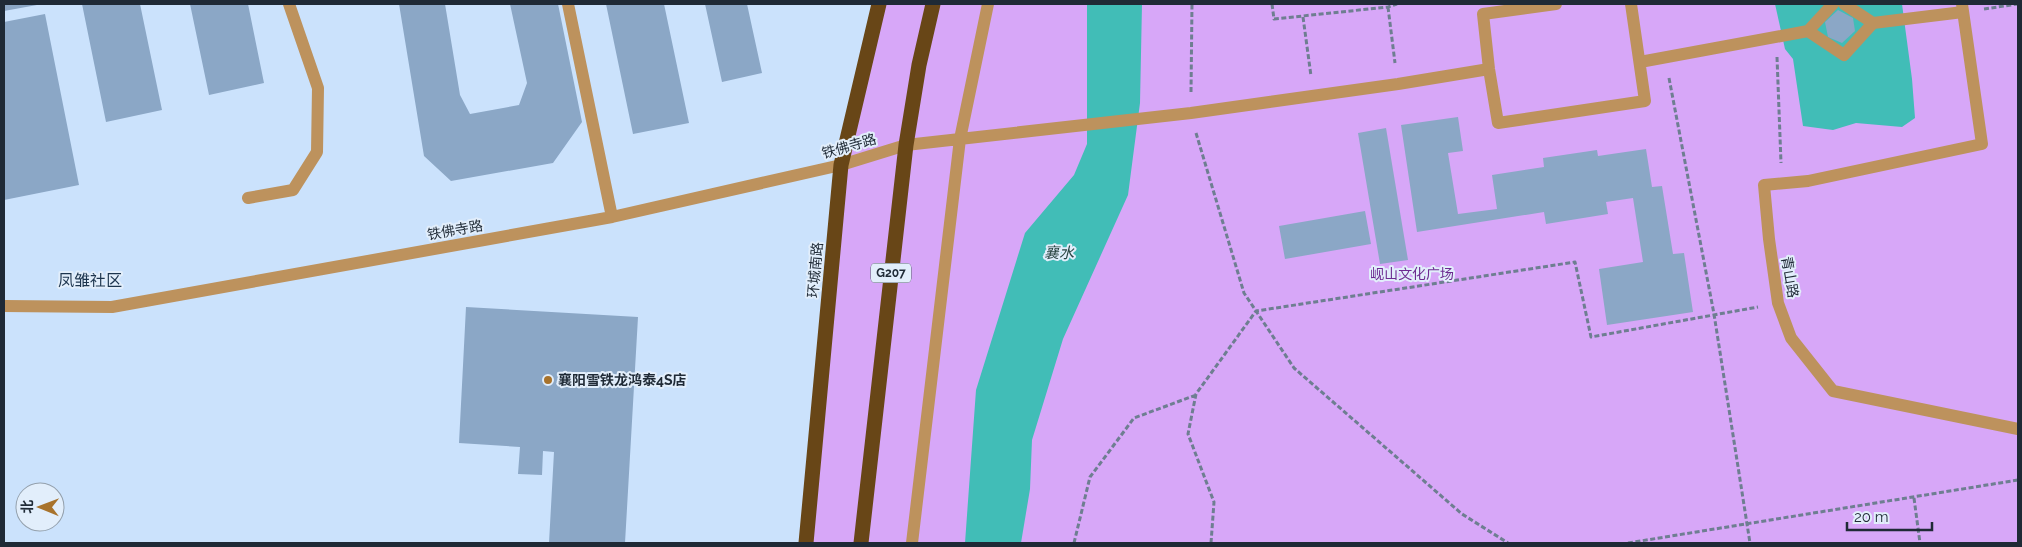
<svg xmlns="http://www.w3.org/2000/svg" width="2022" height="547" viewBox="0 0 2022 547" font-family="Raleway,'Noto Sans SC',sans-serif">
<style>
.green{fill:#d7a7f8}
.water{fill:#41bdb7}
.building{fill:#8ba7c6}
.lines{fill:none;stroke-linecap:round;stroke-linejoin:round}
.path{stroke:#6e7e91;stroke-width:3;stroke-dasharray:5 2.5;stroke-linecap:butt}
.minor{stroke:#bd925d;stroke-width:12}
.highway{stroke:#684617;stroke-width:15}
.poi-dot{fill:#a8732c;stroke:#e2eefb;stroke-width:2}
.labels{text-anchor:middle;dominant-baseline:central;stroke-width:4;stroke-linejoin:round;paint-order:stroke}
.shield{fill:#e2eefb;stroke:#5a6571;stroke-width:1}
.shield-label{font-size:12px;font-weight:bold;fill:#1f2a36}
.street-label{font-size:14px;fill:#1f2a36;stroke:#e2eefb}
.park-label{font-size:14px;fill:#6c2a90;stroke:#e2eefb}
.poi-label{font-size:14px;font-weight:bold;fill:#1f2a36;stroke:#e2eefb;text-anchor:start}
.water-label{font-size:15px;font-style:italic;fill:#294442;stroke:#e2eefb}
.quarter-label{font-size:16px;fill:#1d354e;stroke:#e2eefb}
</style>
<rect width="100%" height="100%" fill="#cbe2fc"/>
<!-- green -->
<path class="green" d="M879,4H2018V543H806L841,165Z"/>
<!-- water -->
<path class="water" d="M1087,4H1142L1140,103L1128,195L1063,339L1032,440L1030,489L1021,543H965L976,390L1025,233L1074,175L1087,144Z
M1775,4H1902L1912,79L1915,118L1902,127L1856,123L1833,130L1803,126L1793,59L1785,49Z"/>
<!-- building -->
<path class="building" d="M4,4H37V5L4,11Z
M82,4H140L162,110L106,122Z
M190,4H248L264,83L209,95Z
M399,4H445L460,95L470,114L519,105L527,83L510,4H558L582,122L553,163L451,181L424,156Z
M606,4H664L689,123L633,134Z
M705,4H747L762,73L722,82Z
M1838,10L1853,18L1855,31L1842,43L1828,37L1825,22Z
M45,14L79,185L4,200V22Z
M1458,117L1463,151L1448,153L1458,214L1497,209L1492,175L1544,167L1543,158L1597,150L1598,156L1646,149L1652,187L1662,186L1673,254L1684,253L1693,312L1607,325L1599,269L1643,262L1633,198L1606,202L1608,214L1546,224L1544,212L1417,232L1401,125Z
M1386,128L1408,260L1380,264L1358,133Z
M1365,211L1371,244L1285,259L1279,226Z
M466,307L638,317L625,543H549L554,452L543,451L542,475L518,474L520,447L459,443Z"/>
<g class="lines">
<!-- path -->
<path class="path" d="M1272,4L1274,19L1388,7L1397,4
M1388,7L1395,63
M1984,9L2018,4
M1303,17L1311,76
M1777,57L1781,163
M1669,78L1714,314L1750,543
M1191,92L1192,4
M1196,133L1244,293L1294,368L1462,514L1508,543
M1914,498L1920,543
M1074,543L1090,477L1134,418L1196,395
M1211,543L1214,502L1188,434L1196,394L1256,311L1575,262L1591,337L1758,307
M1628,543L2018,480"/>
<!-- minor -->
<path class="minor" d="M568,4L612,217
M1556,4L1483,14L1489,69L1498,123L1645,101L1631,4
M1844,4L1873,23
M1962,4L1982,144L1808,181L1764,185L1769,239L1778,303L1791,338L1833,391L2018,429
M1808,31L1844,55L1873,23L1963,12
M1640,62L1808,31L1833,4
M248,198L293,190L317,152L318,88L289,4
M4,306L112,307L612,217L841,165L906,145L1191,113L1398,84L1489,69
M912,543L960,139L988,4"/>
<!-- highway -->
<path class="highway" d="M806,543L841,165L879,4
M861,543L906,145L919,65L933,4"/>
</g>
<!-- markers -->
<circle class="poi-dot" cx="548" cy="380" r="5"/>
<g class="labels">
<!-- shield labels -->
<rect class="shield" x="871" y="263.5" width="40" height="19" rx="4"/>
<g class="shield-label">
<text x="891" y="273">G207</text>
</g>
<!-- street labels -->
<g class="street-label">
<text transform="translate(849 146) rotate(-16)">铁佛寺路</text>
<text transform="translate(455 230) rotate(-10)">铁佛寺路</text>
<text transform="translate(815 270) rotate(-85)">环城南路</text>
<text transform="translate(1790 277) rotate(80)">青山路</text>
</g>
<!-- park labels -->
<g class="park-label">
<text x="1412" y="274">岘山文化广场</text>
</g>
<!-- poi labels -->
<g class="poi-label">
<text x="558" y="380">襄阳雪铁龙鸿泰4S店</text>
</g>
<!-- water labels -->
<g class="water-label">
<text x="1059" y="253">襄水</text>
</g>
<!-- quarter labels -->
<g class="quarter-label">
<text x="90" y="280">凤雏社区</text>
</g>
</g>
<!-- border -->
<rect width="2022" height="547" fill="none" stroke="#1f2a36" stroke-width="10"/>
<!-- north arrow -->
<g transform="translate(40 507) rotate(271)"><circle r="24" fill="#e2eefb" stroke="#94a0ac"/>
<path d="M0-4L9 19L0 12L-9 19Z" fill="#a8732c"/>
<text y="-8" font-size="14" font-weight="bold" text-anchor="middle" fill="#1f2a36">北</text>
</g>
<!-- scale -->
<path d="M1847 522v8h85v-8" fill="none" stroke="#1f2a36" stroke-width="2.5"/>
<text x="1854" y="522" font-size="15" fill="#1f2a36" stroke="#e2eefb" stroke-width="4" paint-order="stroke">20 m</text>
</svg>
